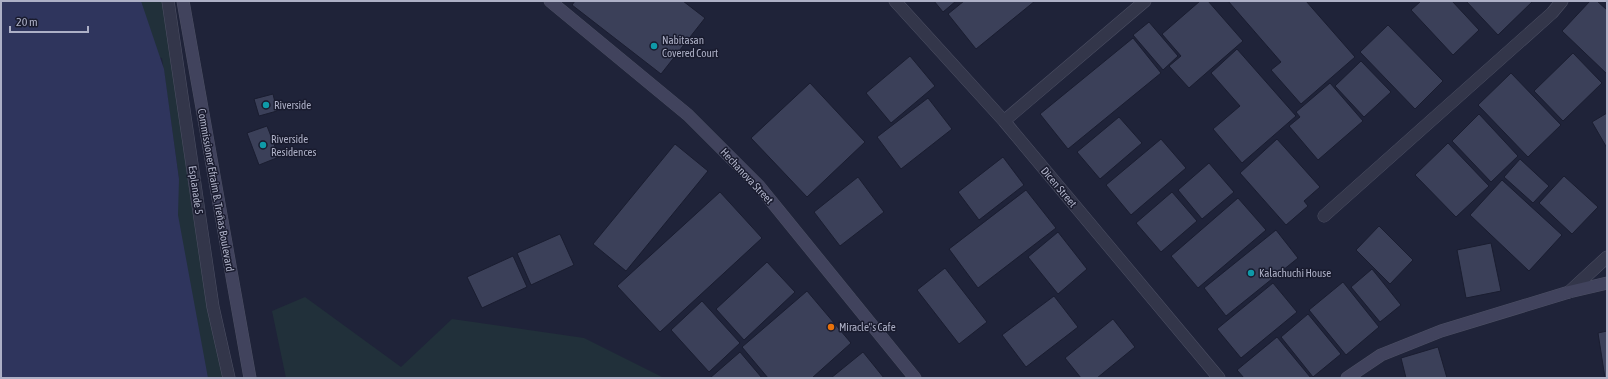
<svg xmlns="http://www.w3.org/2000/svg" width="1608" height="379" viewBox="0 0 1608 379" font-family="'Asap Condensed',sans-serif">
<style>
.green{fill:#21303a}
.water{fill:#2f355d}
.building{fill:#3b4059;stroke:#1a1d30}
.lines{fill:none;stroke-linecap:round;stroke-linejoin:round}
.street-casing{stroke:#4d5064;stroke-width:13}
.secondary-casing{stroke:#4d5064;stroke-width:13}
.street{stroke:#33364a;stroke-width:12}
.secondary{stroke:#41435d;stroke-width:12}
.culture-dot{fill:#0f9aa8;stroke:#191b2e;stroke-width:1.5}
.food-dot{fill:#e8710a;stroke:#191b2e;stroke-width:1.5}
.labels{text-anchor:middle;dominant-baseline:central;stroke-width:3;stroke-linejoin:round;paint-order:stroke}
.poi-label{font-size:11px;fill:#adb0c6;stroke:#191b2e;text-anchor:start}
.street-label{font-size:11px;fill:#adb0c6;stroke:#191b2e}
</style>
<rect width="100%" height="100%" fill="#1f2339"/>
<!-- green -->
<path class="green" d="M119,1H172L218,307L234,378H109L179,179L162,58L126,51Z
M305,297L401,367L452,319L584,338L664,378H286L272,311Z"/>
<!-- water -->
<path class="water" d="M1,1H141L164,69L179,179L178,215L208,378H1Z"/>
<!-- building -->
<path class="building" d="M575,1H683L705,18L661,74L572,5Z
M934,1H956L943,12Z
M964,1H1035L976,49L948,14Z
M1200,1H1208L1243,41L1189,88L1169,66L1181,56L1162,34Z
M1228,1H1306L1355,57L1301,104L1271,70L1281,62Z
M1421,1H1452L1479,30L1453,55L1411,10Z
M1466,1H1533L1498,35Z
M1590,1H1597L1607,10V74L1562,31Z
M1149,22L1178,56L1163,70L1133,35Z
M1388,25L1443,81L1415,109L1360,52Z
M1133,38L1161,73L1068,149L1040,114Z
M1237,49L1296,116L1242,163L1213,129L1240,106L1211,73Z
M1573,53L1602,83L1563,121L1534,91Z
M910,56L935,86L891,123L866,93Z
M1361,61L1391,92L1364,117L1335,86Z
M1511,73L1561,125L1528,157L1478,105Z
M810,83L865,142L807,197L751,138Z
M1330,83L1363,121L1318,160L1289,126L1300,117L1296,112Z
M273,94L277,111L259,116L254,99Z
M928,98L952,129L901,169L877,137Z
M1607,113V148L1592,122Z
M1479,114L1518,156L1491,182L1452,141Z
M1119,117L1142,143L1100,179L1077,152Z
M267,126L279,157L259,165L247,133Z
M1161,139L1186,168L1131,215L1106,185Z
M1277,139L1320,187L1304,201L1308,206L1286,225L1240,173Z
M1448,143L1489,186L1456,217L1415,175Z
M675,144L708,171L626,271L593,244Z
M1003,157L1024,185L979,220L958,192Z
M1520,159L1549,186L1533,203L1504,177Z
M1209,163L1234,192L1202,219L1178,190Z
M1564,176L1598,207L1572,234L1539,203Z
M858,177L884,212L840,246L814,212Z
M1502,180L1562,235L1529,271L1470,215Z
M1026,190L1056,228L978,288L949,249Z
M720,192L762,238L660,332L617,286Z
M1172,192L1197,221L1161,252L1136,223Z
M1238,198L1266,230L1198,288L1171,256Z
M1379,226L1413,260L1390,284L1356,250Z
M1276,230L1298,258L1226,316L1204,288Z
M1058,232L1087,269L1058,294L1028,257Z
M560,234L574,265L531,285L517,253Z
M1491,243L1501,291L1466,298L1457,250Z
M513,256L527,287L482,308L467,277Z
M767,262L795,292L744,340L716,309Z
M945,268L987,322L959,344L917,290Z
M1372,269L1401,305L1380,322L1351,287Z
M1343,282L1379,327L1346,355L1309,310Z
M1273,283L1297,312L1241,358L1217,329Z
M807,291L851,343L812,378H768L742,347Z
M1054,296L1078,327L1026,367L1002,335Z
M702,301L740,343L709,372L671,330Z
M1308,314L1341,354L1313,377L1281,337Z
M1113,319L1135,347L1097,378H1081L1065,358Z
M1607,331V378H1605L1598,333Z
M1277,337L1311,378H1244L1237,370Z
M1438,347L1447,378H1406L1401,358Z
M740,352L762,378H710Z
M863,352L884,378H831Z"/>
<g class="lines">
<!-- street casing -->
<g class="street-casing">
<path id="street" d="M168,1L213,307L229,378
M895,1L1004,121L1219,378
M1004,121L1145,1
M1324,216L1552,13L1562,1
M1569,292L1607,257"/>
</g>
<!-- secondary casing -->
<g class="secondary-casing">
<path id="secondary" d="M183,1L250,378
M550,1L688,115L759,186L915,378
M1347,378L1381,355L1441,331L1569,292L1607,283"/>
</g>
<!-- street -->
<use href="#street" class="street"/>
<!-- secondary -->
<use href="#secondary" class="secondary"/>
</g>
<!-- markers -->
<g class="culture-dot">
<circle cx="654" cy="46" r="4"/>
<circle cx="266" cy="105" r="4"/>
<circle cx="263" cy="145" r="4"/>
<circle cx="1251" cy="273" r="4"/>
</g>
<circle class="food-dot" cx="831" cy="327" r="4"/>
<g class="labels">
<!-- poi labels -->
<g class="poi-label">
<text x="662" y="40">Nabitasan<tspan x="662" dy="13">Covered Court</tspan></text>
<text x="274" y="105">Riverside</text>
<text x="271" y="139">Riverside<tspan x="271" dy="13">Residences</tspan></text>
<text x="1259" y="273">Kalachuchi House</text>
<text x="839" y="327">Miracle"s Cafe</text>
</g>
<!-- street labels -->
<g class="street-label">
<text transform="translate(747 176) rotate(47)">Hechanova Street</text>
<text transform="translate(1059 187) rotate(50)">Dicen Street</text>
<text transform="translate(196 190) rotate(82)">Esplanade 5</text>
<text transform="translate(216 190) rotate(80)">Commissioner Efraim B. Treñas Boulevard</text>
</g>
</g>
<!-- border -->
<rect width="1608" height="379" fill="none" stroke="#adb0c6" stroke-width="4"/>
<!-- scale -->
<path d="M10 26v6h78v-6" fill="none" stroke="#adb0c6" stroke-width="2"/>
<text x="16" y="26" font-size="12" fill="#adb0c6" stroke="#191b2e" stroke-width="3" paint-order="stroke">20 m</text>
</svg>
